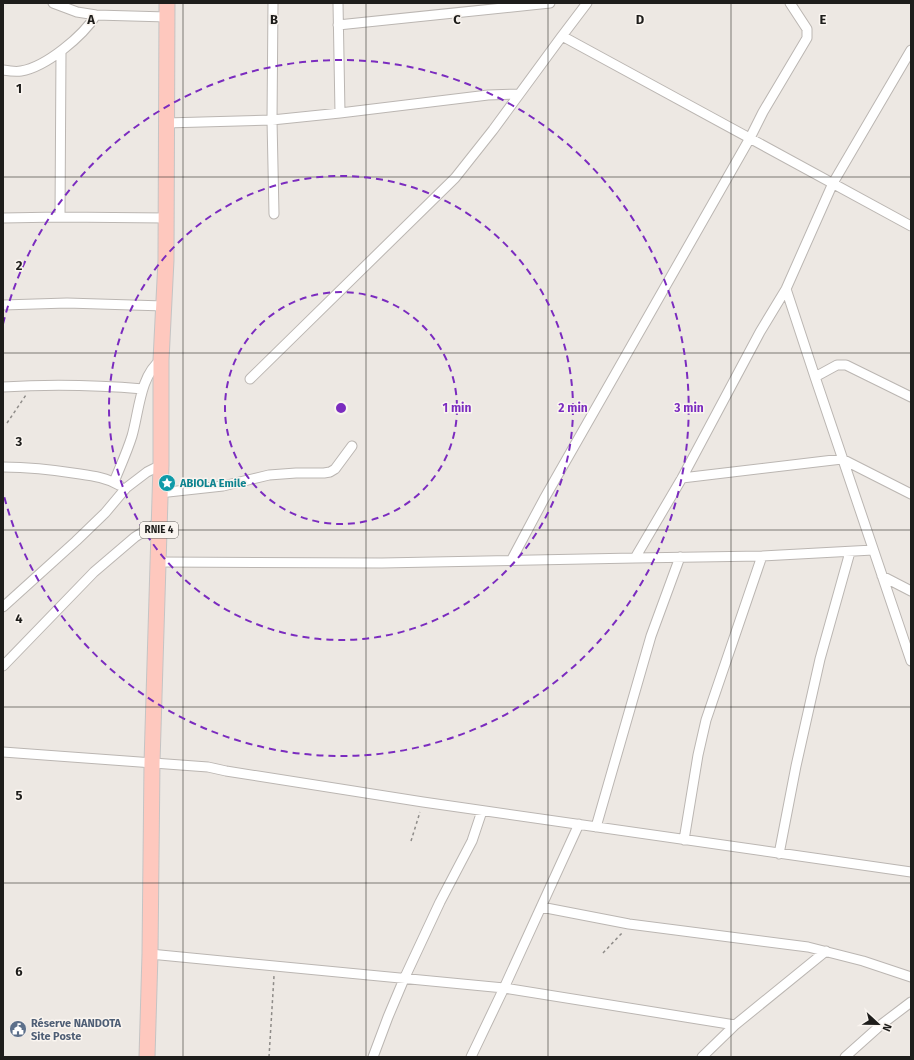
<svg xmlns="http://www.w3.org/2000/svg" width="914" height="1060" viewBox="0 0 914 1060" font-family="'Fira Sans',sans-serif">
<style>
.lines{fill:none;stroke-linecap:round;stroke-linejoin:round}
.street-casing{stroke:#bbb6b2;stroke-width:11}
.primary-casing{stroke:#c4c4c4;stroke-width:17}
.path{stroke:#8e8b88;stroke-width:1.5;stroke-dasharray:3 3;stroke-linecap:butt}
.street{stroke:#fff;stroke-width:9}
.primary{stroke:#fec8be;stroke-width:15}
.grid{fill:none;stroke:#1e1d1b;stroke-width:1;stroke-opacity:0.55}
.ring{fill:none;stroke:#7b2cbf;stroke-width:2;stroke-dasharray:7 5}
.labels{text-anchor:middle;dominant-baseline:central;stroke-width:3;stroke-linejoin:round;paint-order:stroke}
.shield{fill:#faf5f0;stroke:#605e5b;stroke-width:1}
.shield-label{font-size:10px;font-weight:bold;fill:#1e1d1b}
.culture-label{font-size:11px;font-weight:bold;fill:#0d838f;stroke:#faf5f0;text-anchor:start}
.service-label{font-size:11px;font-weight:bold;fill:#4e5e75;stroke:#faf5f0;text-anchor:start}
.grid-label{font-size:13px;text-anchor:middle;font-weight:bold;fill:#1e1d1b;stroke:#faf5f0;stroke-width:3;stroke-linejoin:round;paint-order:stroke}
.centre{fill:#7b2cbf;stroke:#faf5f0;stroke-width:2}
.ring-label{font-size:12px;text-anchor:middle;font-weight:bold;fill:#7b2cbf;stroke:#faf5f0;stroke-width:3;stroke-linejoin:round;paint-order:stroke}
</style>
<rect width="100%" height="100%" fill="#ede8e3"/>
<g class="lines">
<!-- street casing -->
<g class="street-casing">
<path id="street" d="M53,3L77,12L96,15L167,17
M273,3L272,120L274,214
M338,3L340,113
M587,3L562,36L911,226
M338,25L550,3
M3,70C9,71 16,72 21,71C46,67 83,36 96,15
M166,123L272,120L340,113L488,95L519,94
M60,217L61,51
M3,218L60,217L166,218
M786,289L815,377L911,661
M3,305L67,303L164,306
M815,377L837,365H846L911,397
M250,379L455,178L493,130L562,36
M3,387C50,384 97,385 143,389
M3,467C29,467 55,470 80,474C94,476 107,478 119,485
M682,478L842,459L911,494
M114,482C120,467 127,452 132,436C139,412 140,375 161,360
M159,493L223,486L269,475L296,473H324L330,472L335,469L352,446
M635,558L762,556L873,550
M512,559L544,499L750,138L763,112L807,38V29L790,3
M159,562L382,563L635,558L682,478L760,332L786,289L833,183L911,50
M882,576L911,591
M3,607L76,541L105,513L126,488L147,472L161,465
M3,666L94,572L135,537L159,522
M3,752L208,767L226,771L423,802L911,872
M596,827L651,636L680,557
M684,840L698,755L706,720L762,556
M779,854L796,766L820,659L850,552
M541,907L629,924L808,947L863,961L911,977
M150,954L504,988L735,1025
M373,1057L388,1017L404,979L440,902L472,841L482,811
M471,1057L504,988L579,824
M702,1057L735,1025L826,951
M845,1057L882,1024L911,1002"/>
</g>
<!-- primary casing -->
<g class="primary-casing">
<path id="primary" d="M147,1057L150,954L152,763L161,465V360L166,260L167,3"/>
</g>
<!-- path -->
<path class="path" d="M7,423L26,395
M411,841L420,812
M603,953L622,933
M269,1057L274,976"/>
<!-- street -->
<use href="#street" class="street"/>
<!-- primary -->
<use href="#primary" class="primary"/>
</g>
<!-- grid -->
<path class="grid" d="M183,3V1057M366,3V1057M548,3V1057M731,3V1057M3,177H911M3,353H911M3,530H911M3,707H911M3,883H911"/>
<!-- distance rings -->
<g class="ring">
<circle cx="341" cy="408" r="116"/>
<circle cx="341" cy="408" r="232"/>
<path d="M3 324A348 348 0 1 1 3 492"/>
</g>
<!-- icons -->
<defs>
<g id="sight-disc" transform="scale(0.9)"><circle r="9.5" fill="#0f9aa8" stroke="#faf5f0"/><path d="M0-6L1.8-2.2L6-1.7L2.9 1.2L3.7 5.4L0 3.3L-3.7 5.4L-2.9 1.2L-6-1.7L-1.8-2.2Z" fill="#fff"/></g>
<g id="civic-disc" transform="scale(0.9)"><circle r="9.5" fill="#5c6f8a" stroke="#faf5f0"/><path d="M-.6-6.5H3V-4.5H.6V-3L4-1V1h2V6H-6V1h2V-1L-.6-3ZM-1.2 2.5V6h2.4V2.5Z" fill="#fff"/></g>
</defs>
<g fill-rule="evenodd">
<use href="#sight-disc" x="167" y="483"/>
<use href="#civic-disc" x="18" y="1029"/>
</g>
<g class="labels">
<!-- shield labels -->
<rect class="shield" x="140" y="522" width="38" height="16" rx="3"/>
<g class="shield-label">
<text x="159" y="530">RNIE 4</text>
</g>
<!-- culture labels -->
<g class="culture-label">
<text x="180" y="483">ABIOLA Emile</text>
</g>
<!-- service labels -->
<g class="service-label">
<text x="31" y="1023">Réserve NANDOTA<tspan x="31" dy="13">Site Poste</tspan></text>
</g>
</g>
<g class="grid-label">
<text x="91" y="24">A</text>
<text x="274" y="24">B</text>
<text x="457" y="24">C</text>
<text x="640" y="24">D</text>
<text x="823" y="24">E</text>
<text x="19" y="93">1</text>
<text x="19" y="270">2</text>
<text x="19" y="446">3</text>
<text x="19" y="623">4</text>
<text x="19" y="800">5</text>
<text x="19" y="976">6</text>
</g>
<circle cx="341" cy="408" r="6" class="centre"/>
<g class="ring-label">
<text x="457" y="412">1 min</text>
<text x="573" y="412">2 min</text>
<text x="689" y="412">3 min</text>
</g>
<!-- border -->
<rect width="914" height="1060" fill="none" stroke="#1e1d1b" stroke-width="8"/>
<!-- north arrow -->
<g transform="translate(878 1024) rotate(112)" stroke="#faf5f0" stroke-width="3" paint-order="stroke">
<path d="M0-3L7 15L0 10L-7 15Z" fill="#1e1d1b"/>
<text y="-6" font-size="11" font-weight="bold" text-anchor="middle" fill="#1e1d1b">N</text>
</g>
</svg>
